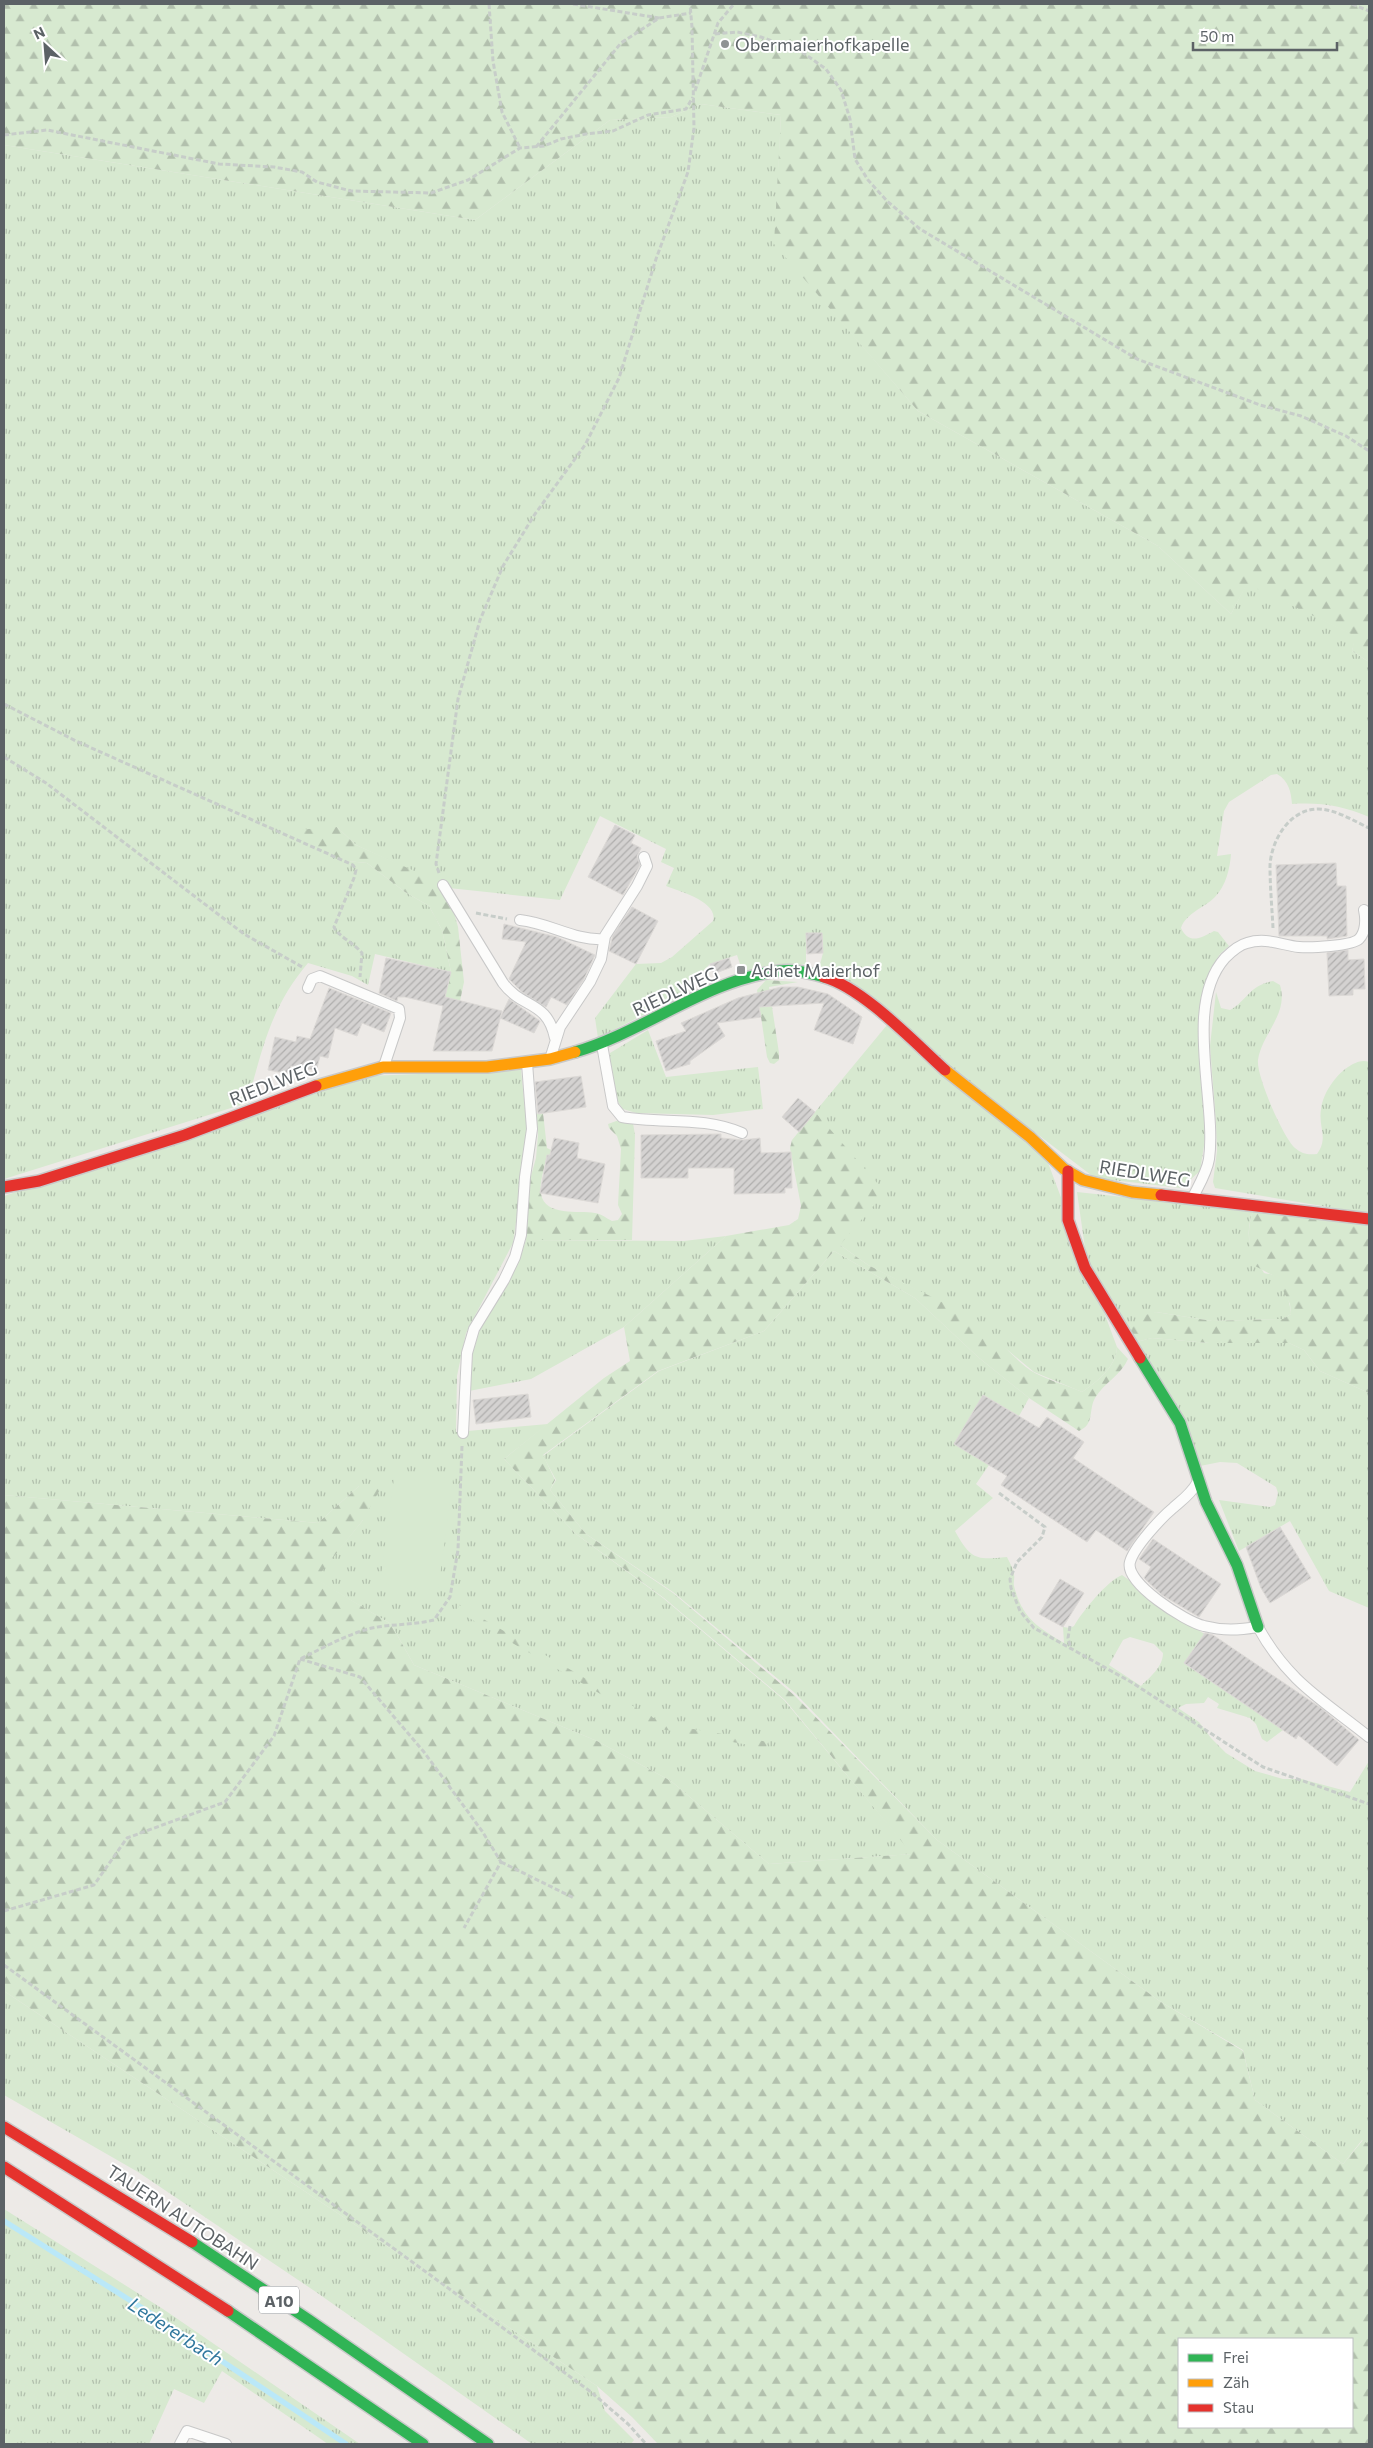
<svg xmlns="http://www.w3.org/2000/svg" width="1373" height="2448" viewBox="0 0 1373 2448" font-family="Commissioner,sans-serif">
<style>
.grass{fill:url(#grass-tufts);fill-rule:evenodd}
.forest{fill:url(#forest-firs);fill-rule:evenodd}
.pitch{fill:#d7e9d0}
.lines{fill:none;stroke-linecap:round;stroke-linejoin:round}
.stream{stroke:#bae8f8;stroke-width:5.5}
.building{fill:url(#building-hatch);stroke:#dcd9d6}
.lane-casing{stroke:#c8c8c8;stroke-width:12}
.fast-casing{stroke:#c9c9c9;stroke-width:14}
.slow-casing{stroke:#c9c9c9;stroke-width:14}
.jam-casing{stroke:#c9c9c9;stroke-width:14}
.path{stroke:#c7cdc9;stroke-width:3;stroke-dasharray:5 2.5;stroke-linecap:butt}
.lane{stroke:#fcfcfb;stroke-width:10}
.fast{stroke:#30b455;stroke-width:11}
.slow{stroke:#ff9f0a;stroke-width:11}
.jam{stroke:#e5322d;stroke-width:11}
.poi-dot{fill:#8f9293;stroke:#fff;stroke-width:2}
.labels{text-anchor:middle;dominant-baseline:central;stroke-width:4;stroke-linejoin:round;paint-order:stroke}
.shield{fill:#fff;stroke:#8d9194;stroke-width:1}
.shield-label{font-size:16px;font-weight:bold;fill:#5c6266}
.poi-label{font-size:18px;fill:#5c6266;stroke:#fff;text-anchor:start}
.street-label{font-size:18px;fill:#5c6266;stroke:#fff}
.water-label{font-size:19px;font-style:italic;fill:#31789e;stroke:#fff}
</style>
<defs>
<pattern id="grass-tufts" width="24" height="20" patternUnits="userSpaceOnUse" patternTransform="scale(1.25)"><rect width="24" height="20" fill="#d7e9d0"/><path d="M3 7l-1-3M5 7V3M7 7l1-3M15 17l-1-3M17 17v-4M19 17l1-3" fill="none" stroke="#b2c0ad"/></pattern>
<pattern id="forest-firs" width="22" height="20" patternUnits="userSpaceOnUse" patternTransform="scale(1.25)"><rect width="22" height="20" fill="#d7e9d0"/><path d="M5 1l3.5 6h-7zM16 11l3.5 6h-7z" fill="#b2c0ad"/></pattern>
<pattern id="building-hatch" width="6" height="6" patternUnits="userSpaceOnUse" patternTransform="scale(1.25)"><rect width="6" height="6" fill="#d4d2d1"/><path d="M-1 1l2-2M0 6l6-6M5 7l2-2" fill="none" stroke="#afaead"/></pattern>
</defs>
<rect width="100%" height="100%" fill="#edeae7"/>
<!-- grass -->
<path class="grass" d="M701,104L781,115L775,244L918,411L1158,546L1231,614L1247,583L1356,636L1352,651L1369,662V817C1344,806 1320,802 1292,804C1291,792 1289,781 1277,774L1271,775L1229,802L1224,811L1217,856L1231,854C1230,868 1226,886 1215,897C1204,908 1186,913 1181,928C1189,945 1201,938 1214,931L1218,932L1229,946L1220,954L1210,970L1200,1010V1070L1206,1133L1200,1171L1181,1188L1095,1178L819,968L823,953L821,933L806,934V964L743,973L737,955L710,964L703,971L688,992L598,1038L595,1018L636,964L661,963L672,957L713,921C719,902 679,891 666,886L674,868L661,862L666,849L600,816L560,900L449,888L356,845L337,827L347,861L367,863L405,892L429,906L442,930L451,972L375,954L368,985L352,976L308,963C270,1008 263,1048 247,1103L4,1179V145L475,220L610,120L671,117Z
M1273,981L1280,985C1289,1014 1262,1033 1258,1060C1256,1076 1283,1137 1295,1148C1302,1154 1308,1155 1317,1154C1329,1137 1318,1128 1321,1109C1323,1093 1335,1076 1348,1067C1354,1063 1362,1059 1369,1062V1214L1215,1188L1213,1182L1217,1151L1216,1123L1210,1046L1216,992L1221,1008L1230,1010C1248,1000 1248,986 1273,981Z
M887,1025L1047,1160L1117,1347C1116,1367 1098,1381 1082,1392L1034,1372L1004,1347L942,1303L868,1265L840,1245L815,1112Z
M648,1030L666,1077L758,1067L763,1109L713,1115L636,1113L623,1109C612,1097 608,1069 610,1053Z
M521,1070L528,1138L513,1243L466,1333L457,1376L456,1432L548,1424L504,1459L576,1534L663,1598L784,1700L913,1854L769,1864L671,1781L597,1741L414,1665L391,1624L315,1579L363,1520L359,1486L318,1523L4,1495V1196L367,1076Z
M1077,1192L1253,1211C1244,1238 1250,1249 1264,1273C1267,1274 1273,1274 1276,1276C1285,1283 1290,1303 1291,1314L1283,1319L1212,1321L1156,1312L1128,1327L1087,1262Z
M726,1236L624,1327L531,1379L469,1391L473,1352L481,1326L518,1264L526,1240L684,1241Z
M834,1251L915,1298L978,1357L1029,1398L1019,1416L983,1395L954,1444L989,1465L976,1484L993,1498L955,1531C971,1560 976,1560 1007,1557C1009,1562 1014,1569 1014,1575C1015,1579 1013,1582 1014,1586C1022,1618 1037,1627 1064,1643L1063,1627L1070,1628L1074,1626C1082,1612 1107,1581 1122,1575L1204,1634L1184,1663L1283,1730L1267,1742L1262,1739L1256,1724L1250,1718L1217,1708L1219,1704L1208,1697L1204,1703L1186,1704L1178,1708L1199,1722L1211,1738L1226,1753L1255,1771L1283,1779H1301L1350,1792L1369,1761V2145L1362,2140L1343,2164L1255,2100L1243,2050L1161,2002L937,1840L795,1693L673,1592L586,1534L550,1490L556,1480L543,1456L659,1371L764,1331ZM1130,1637L1154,1644L1163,1653C1163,1667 1150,1677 1141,1686L1109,1665L1123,1640Z
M1152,1338L1209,1343H1289L1304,1350L1320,1371L1369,1393V1608L1329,1591L1290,1521L1239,1551L1219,1500L1270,1507L1275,1505L1278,1493L1276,1487L1237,1463L1220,1462L1200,1466L1136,1342Z
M4,1991L597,2386L605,2411L634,2440L631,2444H532L316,2292L138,2172L4,2095Z
M4,2209L163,2309L360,2444H328L222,2371L204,2403L174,2389L149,2444H4Z"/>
<!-- forest -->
<path class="forest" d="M4,4H1369V662L1352,651L1355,636L1247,584L1231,614L1158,546L918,411L774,244L781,115L701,104L671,117L610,120L475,220L4,145Z
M337,827L356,845L437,881L453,909L458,927L464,982L460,1001L445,997L451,972L442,930L429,906L405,892L367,863L347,861L313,848L295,830Z
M766,980L798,982L769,987L779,1053V1060L774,1064L770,1063L767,1057L757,990Z
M815,1112L885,1192L840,1245L868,1265L942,1302C975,1302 1006,1357 1035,1373C1050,1381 1067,1385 1082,1392C1098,1381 1116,1367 1117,1347L1128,1359C1121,1375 1104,1383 1095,1398C1088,1411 1095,1424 1079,1431L1029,1398L978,1357L915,1298L834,1251L764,1331L658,1371L543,1455L555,1480L550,1490L586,1534L673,1593L794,1695L937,1840L1161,2002L1243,2051L1255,2100L1343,2164L1363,2140L1369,2145V2444H658L632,2417L597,2386L4,1991V1495L318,1523L359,1486L383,1484L363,1520L316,1579L391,1624L414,1665L597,1741L671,1781L769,1864L912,1854L785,1700L664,1598L576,1534L504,1459L604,1378L630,1361L624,1327L726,1236L789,1225L798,1219L801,1206L790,1148L792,1140ZM1179,2339H1352V2427H1179Z
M543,1113L547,1148L551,1150L550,1155H547C545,1166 539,1183 541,1194C545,1217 579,1210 595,1213C602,1214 606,1218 612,1221L618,1220L622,1214L618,1205L621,1149L617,1136L609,1128L608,1124L619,1120L633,1123L635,1135L632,1240H526L525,1210L528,1187L536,1158L538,1135L536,1114Z
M1253,1211L1369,1224V1393L1320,1371L1304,1350L1289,1343H1209L1152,1338L1136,1342L1128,1327L1145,1315L1156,1312L1212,1321L1283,1319L1291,1314L1290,1304L1276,1277L1255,1266C1249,1247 1246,1231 1253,1211Z
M459,1605L664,1724L768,1742L766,1748L661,1729L457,1611Z"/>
<!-- pitch -->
<path class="pitch" d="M395,1471L453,1479L438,1591L380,1583Z"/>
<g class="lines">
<!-- stream -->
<path class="stream" d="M4,2221L147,2311L346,2444"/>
</g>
<!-- building -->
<path class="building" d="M615,825L635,835L631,843L641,848L637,856L640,865L623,895L588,877Z
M1336,863L1337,886H1346L1347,936L1327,939V936H1279L1276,865Z
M632,907L658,921L636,964L609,951L613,935Z
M504,924L557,937L595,955L584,979L567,1005L551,997L546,1007L522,992L509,979L526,942L502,939Z
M806,933H822L823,953L807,954Z
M1348,950V960L1364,959L1365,989H1353V995L1329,996L1327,953Z
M386,958L451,972L445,997L502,1011L492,1051H433L443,1006L405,997H398L397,1001L379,993Z
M729,958L732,967L713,974L710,964Z
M781,987H798L828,994L862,1017L853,1044L814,1030L824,1003L759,1007L761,1017L717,1023L725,1036L690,1061V1064L666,1071L656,1041L686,1031L681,1023L738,998Z
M329,988L391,1013L384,1032L362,1023L357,1036L335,1028L328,1058L320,1056L317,1068L313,1070L291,1066L289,1074L268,1070L275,1037L296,1042L297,1036L310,1039Z
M509,999L540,1021L534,1033L500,1018Z
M581,1076L586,1107L538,1114L535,1082Z
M798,1098L815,1112L799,1132L782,1117Z
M721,1134V1138L743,1140L760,1138L761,1153L791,1152L792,1188H785V1193L734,1194V1168H688V1178H641V1135Z
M554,1138L579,1143L577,1158L605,1164L598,1203L540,1193L547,1155H550Z
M528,1394L531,1417L476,1424L473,1400Z
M983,1395L1039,1428L1047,1417L1084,1442L1073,1458L1154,1512L1127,1551L1096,1530L1087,1542L1001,1485L1007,1476L954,1444Z
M1280,1527L1311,1578L1270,1603L1261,1588L1246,1547Z
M1153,1539L1221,1584L1199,1617L1162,1595L1144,1578L1151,1567L1139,1559Z
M1060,1579L1084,1593L1063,1627L1039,1614Z
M1205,1633L1213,1635L1321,1708L1359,1740L1337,1766L1298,1735L1296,1739L1184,1663Z"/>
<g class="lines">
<!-- lane casing -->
<g class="lane-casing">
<path id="lane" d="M443,885L503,983C522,1009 547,1000 555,1038
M520,920C550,923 574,941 604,939
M308,988L312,979L320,976L399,1009L400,1018L384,1066
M602,1045L613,1106L622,1117C663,1124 703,1116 742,1133
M551,1056L560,1027L590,982L601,959L605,936L637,886L647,866L644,857
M1193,1197C1199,1185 1207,1172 1209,1159C1217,1101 1183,1005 1225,958C1231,952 1239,945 1247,943C1266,937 1281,945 1299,947C1310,948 1352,946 1359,939C1366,932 1366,919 1364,910
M463,1433L467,1353L474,1329L504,1280L515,1257L521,1235L525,1177L532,1129L527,1063
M1197,1483C1191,1494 1182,1500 1173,1508C1161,1518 1134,1547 1130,1562C1124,1583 1186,1622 1204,1626C1223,1631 1239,1630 1258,1627C1288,1682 1323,1700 1369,1737
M180,2444L187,2431L226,2444"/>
</g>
<!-- fast casing -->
<g class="fast-casing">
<path id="fast" d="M575,1052C644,1032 706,980 779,971C795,969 809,973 824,977
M1140,1358L1180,1423L1206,1502L1237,1565L1258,1627
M192,2242L309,2320L488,2444
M228,2311L423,2444"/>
</g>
<!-- slow casing -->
<g class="slow-casing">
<path id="slow" d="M945,1070L1030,1137L1064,1169L1083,1180L1132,1192L1161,1195
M316,1086L383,1067H487L550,1059L575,1052"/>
</g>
<!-- jam casing -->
<g class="jam-casing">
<path id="jam" d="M824,977C863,988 914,1042 945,1070
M1068,1171V1220L1085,1268L1140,1358
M4,1187L39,1181L185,1135L316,1086
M1161,1195L1369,1219
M4,2127L192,2242
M4,2167L228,2311"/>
</g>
<!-- path -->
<path class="path" d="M489,4L493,61L502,112L520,148
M573,4L659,18
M1352,4L1369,11
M715,34L737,32L761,37L802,52L826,69L841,90L850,119L855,159L868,180L887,201L920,229L1137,359L1260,405L1301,416L1346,436L1369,451
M695,91L718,23L734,4
M4,135L47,130L219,164L274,167L302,172L317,182L351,191L431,193L468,180L520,148L544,146L561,139L586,134L613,131L648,115L686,109L693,97
M536,147L621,43L659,18L691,13
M4,704L76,741L353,865L356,870L354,878L334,927C339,937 354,943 362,953L360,977
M4,757L46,783L244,934L304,968
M439,873L436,864L458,699L480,620L503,566L535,514L585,445L619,378L656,259L688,172L694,128L692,27L690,4
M476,913L507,919
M1273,928C1272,908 1270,887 1270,866C1271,840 1290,809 1318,809C1335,809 1354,821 1369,828
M999,1493L1045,1527L1042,1537L1017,1562L1010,1579L1011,1588L1020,1611L1034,1628L1131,1682L1263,1767L1369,1804
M1070,1626L1068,1638L1071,1649
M300,1659L360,1677L424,1752L482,1831L501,1862L464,1928
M501,1862L574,1898
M4,1911L94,1885L127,1838L225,1802L274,1736L300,1659C323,1648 347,1634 372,1628C392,1624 414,1625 434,1620L450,1597L458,1550L462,1446
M4,1965L591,2392L628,2424L646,2444"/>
<!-- lane -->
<use href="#lane" class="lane"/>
<!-- fast -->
<use href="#fast" class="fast"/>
<!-- slow -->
<use href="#slow" class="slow"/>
<!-- jam -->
<use href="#jam" class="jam"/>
</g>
<!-- markers -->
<g class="poi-dot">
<circle cx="725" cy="44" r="5"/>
<rect x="736" y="965" width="10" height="10" rx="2.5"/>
</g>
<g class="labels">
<!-- shield labels -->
<rect class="shield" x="259" y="2286.5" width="40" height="27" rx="4"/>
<g class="shield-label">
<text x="279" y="2300">A10</text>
</g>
<!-- poi labels -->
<g class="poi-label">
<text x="735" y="44">Obermaierhofkapelle</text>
<text x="751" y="970">Adnet Maierhof</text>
</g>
<!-- street labels -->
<g class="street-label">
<text transform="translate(675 991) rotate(-25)">RIEDLWEG</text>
<text transform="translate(273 1083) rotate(-21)">RIEDLWEG</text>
<text transform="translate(1145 1173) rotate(9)">RIEDLWEG</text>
<text transform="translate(183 2217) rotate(33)">TAUERN AUTOBAHN</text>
</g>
<!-- water labels -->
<g class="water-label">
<text transform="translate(176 2331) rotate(33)">Ledererbach</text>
</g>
</g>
<!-- border -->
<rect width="1373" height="2448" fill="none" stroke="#5c6266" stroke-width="10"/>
<!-- legend -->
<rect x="1178" y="2338" width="175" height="90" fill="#ffffff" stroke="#bec0c2"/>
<rect x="1188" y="2354" width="25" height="8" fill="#30b455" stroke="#bec0c2"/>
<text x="1223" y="2363" font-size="15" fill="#5c6266">Frei</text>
<rect x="1188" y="2379" width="25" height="8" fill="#ff9f0a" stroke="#bec0c2"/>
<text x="1223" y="2388" font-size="15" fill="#5c6266">Zäh</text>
<rect x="1188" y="2404" width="25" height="8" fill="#e5322d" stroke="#bec0c2"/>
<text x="1223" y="2413" font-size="15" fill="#5c6266">Stau</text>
<!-- north arrow -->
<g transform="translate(45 45) rotate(334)" stroke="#ffffff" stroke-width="4" paint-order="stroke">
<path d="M0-4L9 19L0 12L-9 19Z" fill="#5c6266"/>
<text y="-8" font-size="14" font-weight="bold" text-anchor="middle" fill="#5c6266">N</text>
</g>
<!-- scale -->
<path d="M1193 42v8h144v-8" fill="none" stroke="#5c6266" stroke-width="2.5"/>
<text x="1200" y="42" font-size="15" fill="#5c6266" stroke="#ffffff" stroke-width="4" paint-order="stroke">50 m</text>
</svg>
